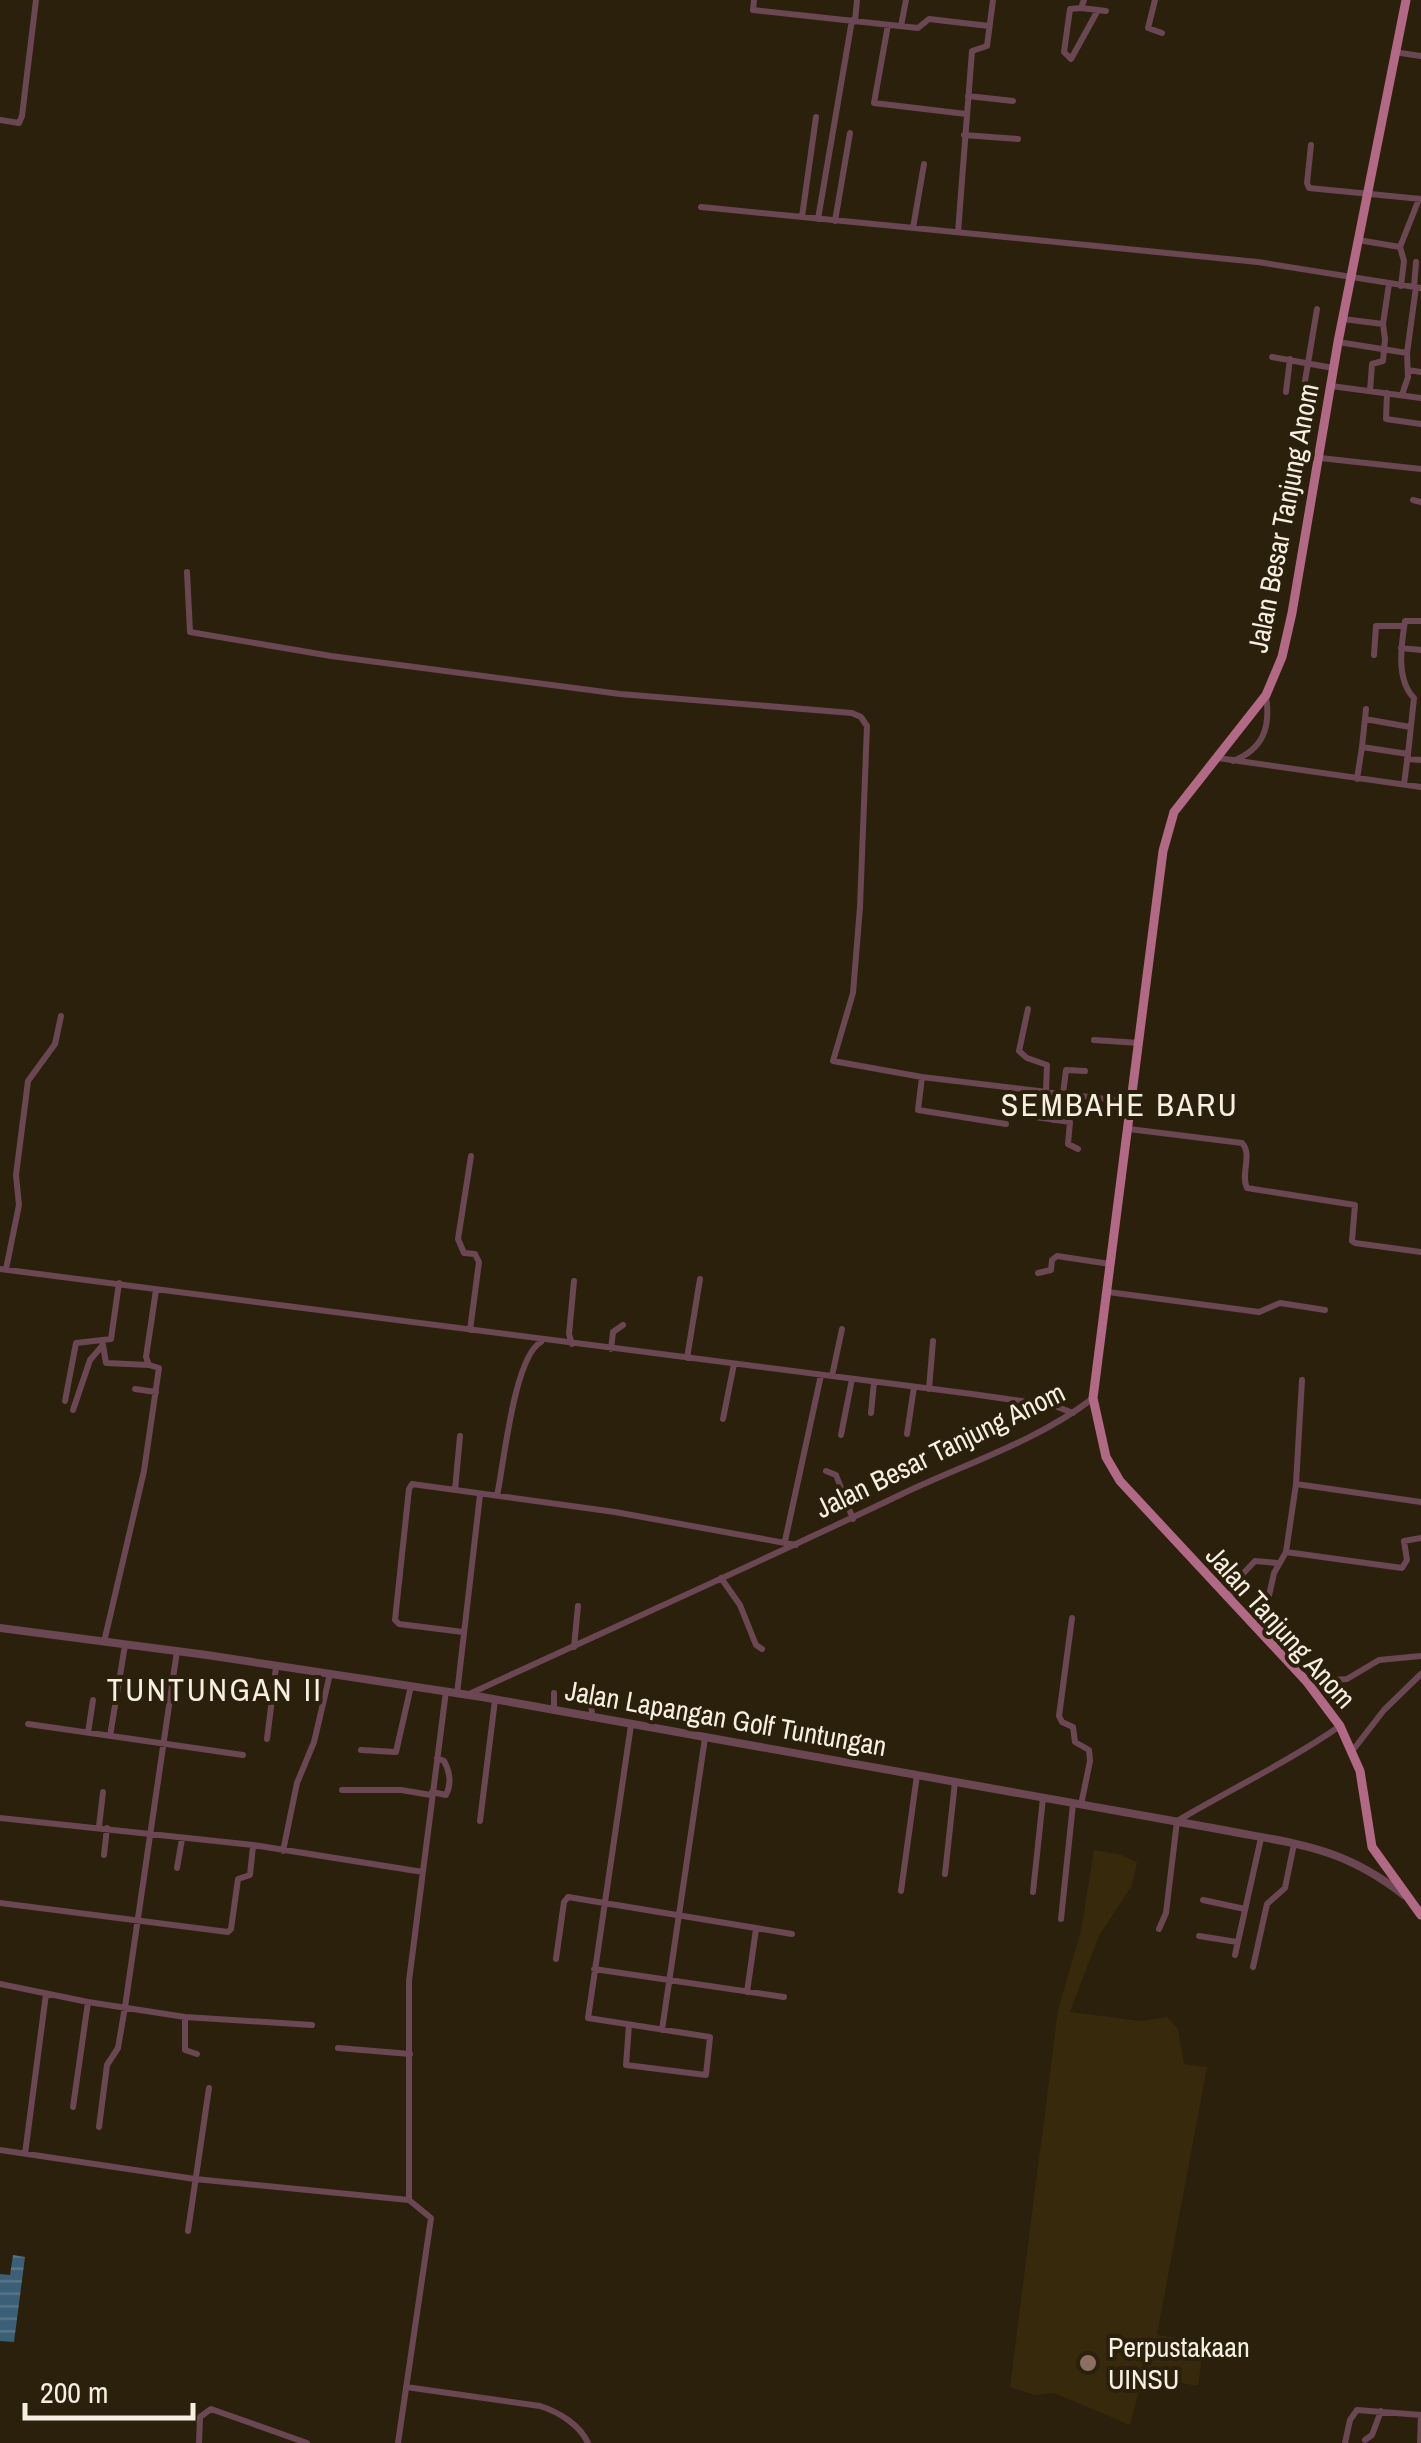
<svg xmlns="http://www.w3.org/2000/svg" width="1421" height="2443" viewBox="0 0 1421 2443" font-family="'Archivo Narrow',sans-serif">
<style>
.built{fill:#37290c}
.water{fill:url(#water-rules)}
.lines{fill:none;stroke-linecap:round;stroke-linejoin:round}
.minor{stroke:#6b4754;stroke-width:6}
.tertiary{stroke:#6b4754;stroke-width:8}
.primary{stroke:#b26985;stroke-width:9}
.education-dot{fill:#8d6e63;stroke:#2b200b;stroke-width:4}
.labels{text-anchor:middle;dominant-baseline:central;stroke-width:8;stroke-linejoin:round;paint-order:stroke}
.street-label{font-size:28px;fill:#f6efe2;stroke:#2b200b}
.poi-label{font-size:28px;fill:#f6efe2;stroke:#2b200b;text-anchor:start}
.quarter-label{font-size:32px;letter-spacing:2.5px;fill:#f6efe2;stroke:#2b200b}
</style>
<defs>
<pattern id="water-rules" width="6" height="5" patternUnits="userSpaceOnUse" patternTransform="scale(2.5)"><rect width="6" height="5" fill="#3b5f77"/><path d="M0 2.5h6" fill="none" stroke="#58768a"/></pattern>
</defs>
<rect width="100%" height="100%" fill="#2b200b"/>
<!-- built -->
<path class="built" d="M1094,1850L1119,1854L1137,1862L1132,1885L1099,1936L1070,2012L1140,2021L1167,2017L1178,2029L1184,2064L1207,2067L1157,2335L1204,2342L1198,2386L1143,2376L1130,2425L1054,2393L1035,2395L1010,2387L1058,2010L1081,1931Z"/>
<!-- water -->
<path class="water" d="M13,2255L25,2257L14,2342L0,2341V2274L10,2275Z"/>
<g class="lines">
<!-- minor -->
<path class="minor" d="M754,0L753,10L918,28L929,19L989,26
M1084,0L1081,8L1106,11
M1155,0L1148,28L1162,33
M1081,8L1070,9L1064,52L1071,59L1098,10
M855,21L857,0
M888,25L874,103L966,114
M901,26L906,0
M1394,52L1421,56
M968,96L1013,101
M0,120L19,123L22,116L36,0
M964,135L1018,139
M1311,145L1307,183L1309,188L1421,199
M701,207L1258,262L1421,288
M802,217L816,117
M818,219L852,20
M835,221L850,133
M913,228L924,164
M958,232L972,51L987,46L993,0
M1358,240L1400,247
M1401,286L1404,261L1400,247L1419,199
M1414,287L1416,262
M1343,319L1383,324
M1338,342L1407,353
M1272,357L1333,368
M1408,370L1421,372
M1305,381L1317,309
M1331,386L1421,398
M1370,391L1372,364L1383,361L1385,339L1383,324L1389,284
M1286,392L1290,359
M1387,393L1386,419L1421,424
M1402,395L1408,377L1407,353L1416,287
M1320,458L1421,469
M1413,500L1421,502
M187,572L190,632L331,656L620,694L852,713L861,717L867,726L860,907L853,993L833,1061L922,1077L1131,1102
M1401,648L1421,650
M1374,655L1376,626H1404
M1365,719L1410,727
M1362,747L1366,709
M1408,754L1414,698C1396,680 1401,646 1405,621H1421
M1218,758L1421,787
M1407,759L1421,760
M1233,761C1263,749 1271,728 1266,696
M1357,779L1362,747L1408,754L1404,784
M1028,1009L1019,1051L1027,1058L1047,1065L1046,1091
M1094,1040L1139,1043
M922,1077L918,1110L1006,1124
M1063,1094L1066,1070L1085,1071
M1029,1116L1070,1122L1068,1144L1078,1149
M1053,1120L1057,1093
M1129,1129L1242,1143C1253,1155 1240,1174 1247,1188L1355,1205L1352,1241L1355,1243L1421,1252
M0,1269L972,1394L1055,1406L1073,1413
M6,1269L19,1205L16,1175L28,1081L55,1044L61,1016
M1038,1273L1051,1270L1052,1260L1057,1256L1110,1264
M1108,1292L1259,1312L1280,1303L1325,1310
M470,1330L479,1262L475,1254L464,1253L458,1239L471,1156
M572,1344L569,1334L574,1281
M103,1345L106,1363L149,1365L159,1368L144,1471L104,1642
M611,1349L613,1332L623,1325
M687,1358L700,1279
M149,1365L146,1357L156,1290
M832,1376L842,1329
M135,1389L156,1392
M929,1389L933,1341
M65,1401L76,1343L111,1339L119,1283
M73,1410L90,1360L102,1346
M871,1413L874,1382
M723,1419L734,1364
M907,1434L914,1387
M841,1435L852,1379
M826,1471L836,1475L853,1519
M1296,1484L1421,1502
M455,1490L460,1436
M497,1496C504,1463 514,1357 541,1342
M785,1541L821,1375
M1286,1552L1402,1568L1407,1560L1404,1541L1421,1538
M721,1578L740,1605L756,1645L762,1649
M1229,1598L1236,1581L1255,1561L1277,1563
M1072,1618L1059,1716L1062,1722L1073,1727L1075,1742L1089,1750L1090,1761L1081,1805
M463,1632L399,1624L395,1620L409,1489L412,1484L615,1512L796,1545
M1261,1632L1274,1573L1286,1552L1296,1484L1302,1380
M574,1647L578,1606
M1307,1682L1347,1679L1379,1660L1421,1656
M591,1693L592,1718
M457,1694L480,1495
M467,1695C612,1628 758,1563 902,1494C965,1464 1037,1441 1092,1399
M554,1711V1693
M28,1724L243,1755
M88,1733L93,1700
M110,1736L125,1645
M267,1739L276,1667
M361,1750L396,1752L411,1686
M1353,1750L1384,1710L1421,1674
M342,1790H401L431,1795
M432,1792L446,1795C452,1783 450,1772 444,1761L437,1758
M0,1818L253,1845L423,1872
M480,1821L495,1700
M99,1827L103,1792
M283,1851L297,1783L314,1742L330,1674
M104,1855L107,1828
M177,1868L182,1839
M945,1874L955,1782
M901,1891L917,1775
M1033,1892L1043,1798
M1203,1900L1245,1909
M0,1903L228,1932L231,1929L238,1879L250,1875L253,1846
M1061,1919L1073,1804
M1159,1929L1166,1913L1177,1821C1231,1789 1288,1762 1340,1726
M1199,1936L1237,1942
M1235,1955L1261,1838
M556,1959L564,1902L568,1897L792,1934
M1253,1967L1267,1904L1285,1888L1294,1844
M594,1969L784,1997
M0,1984L88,2002L185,2017L312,2025
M747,1992L756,1929
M185,2017V2050L197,2054
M629,2025L626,2065L706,2075L710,2037L588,2018L631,1725
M662,2030L705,1738
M338,2048L410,2054
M73,2107L88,2002
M99,2127L107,2065L118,2048L125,2007L177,1651
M0,2150L195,2179L409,2200L431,2218L398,2443
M25,2154L46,1994
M409,2200V1981L446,1691
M188,2231L209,2088
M406,2387L540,2406C559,2412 580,2425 588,2443
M1365,2440L1372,2435L1381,2411
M199,2443L200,2417L211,2409L307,2443
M1345,2443L1350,2420L1357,2410L1421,2415
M1420,2443L1421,2415"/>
<!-- tertiary -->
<path class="tertiary" d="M0,1628L207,1655L482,1697L1218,1829C1294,1844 1340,1845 1404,1895"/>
<!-- primary -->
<path class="primary" d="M1406,0L1338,342L1292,613L1282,657L1266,695L1174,812L1163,851L1093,1398L1106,1457L1120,1481L1307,1682L1340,1726L1360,1771L1372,1847L1421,1915"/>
</g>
<!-- markers -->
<circle class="education-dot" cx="1088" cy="2363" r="10"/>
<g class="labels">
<!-- street labels -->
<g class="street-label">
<text transform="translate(1283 518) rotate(-79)">Jalan Besar Tanjung Anom</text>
<text transform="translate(940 1450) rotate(-26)">Jalan Besar Tanjung Anom</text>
<text transform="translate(1281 1627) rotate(48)">Jalan Tanjung Anom</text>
<text transform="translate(726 1718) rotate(10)">Jalan Lapangan Golf Tuntungan</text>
</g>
<!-- poi labels -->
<g class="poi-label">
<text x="1108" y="2347">Perpustakaan<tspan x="1108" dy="32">UINSU</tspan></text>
</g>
<!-- quarter labels -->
<g class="quarter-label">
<text x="1120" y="1104">SEMBAHE BARU</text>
<text x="215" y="1689">TUNTUNGAN II</text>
</g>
</g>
<!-- scale -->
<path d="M25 2403v15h168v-15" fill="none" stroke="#f6efe2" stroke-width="5"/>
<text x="40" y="2403" font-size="30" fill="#f6efe2" stroke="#2b200b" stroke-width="8" paint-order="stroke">200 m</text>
</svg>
